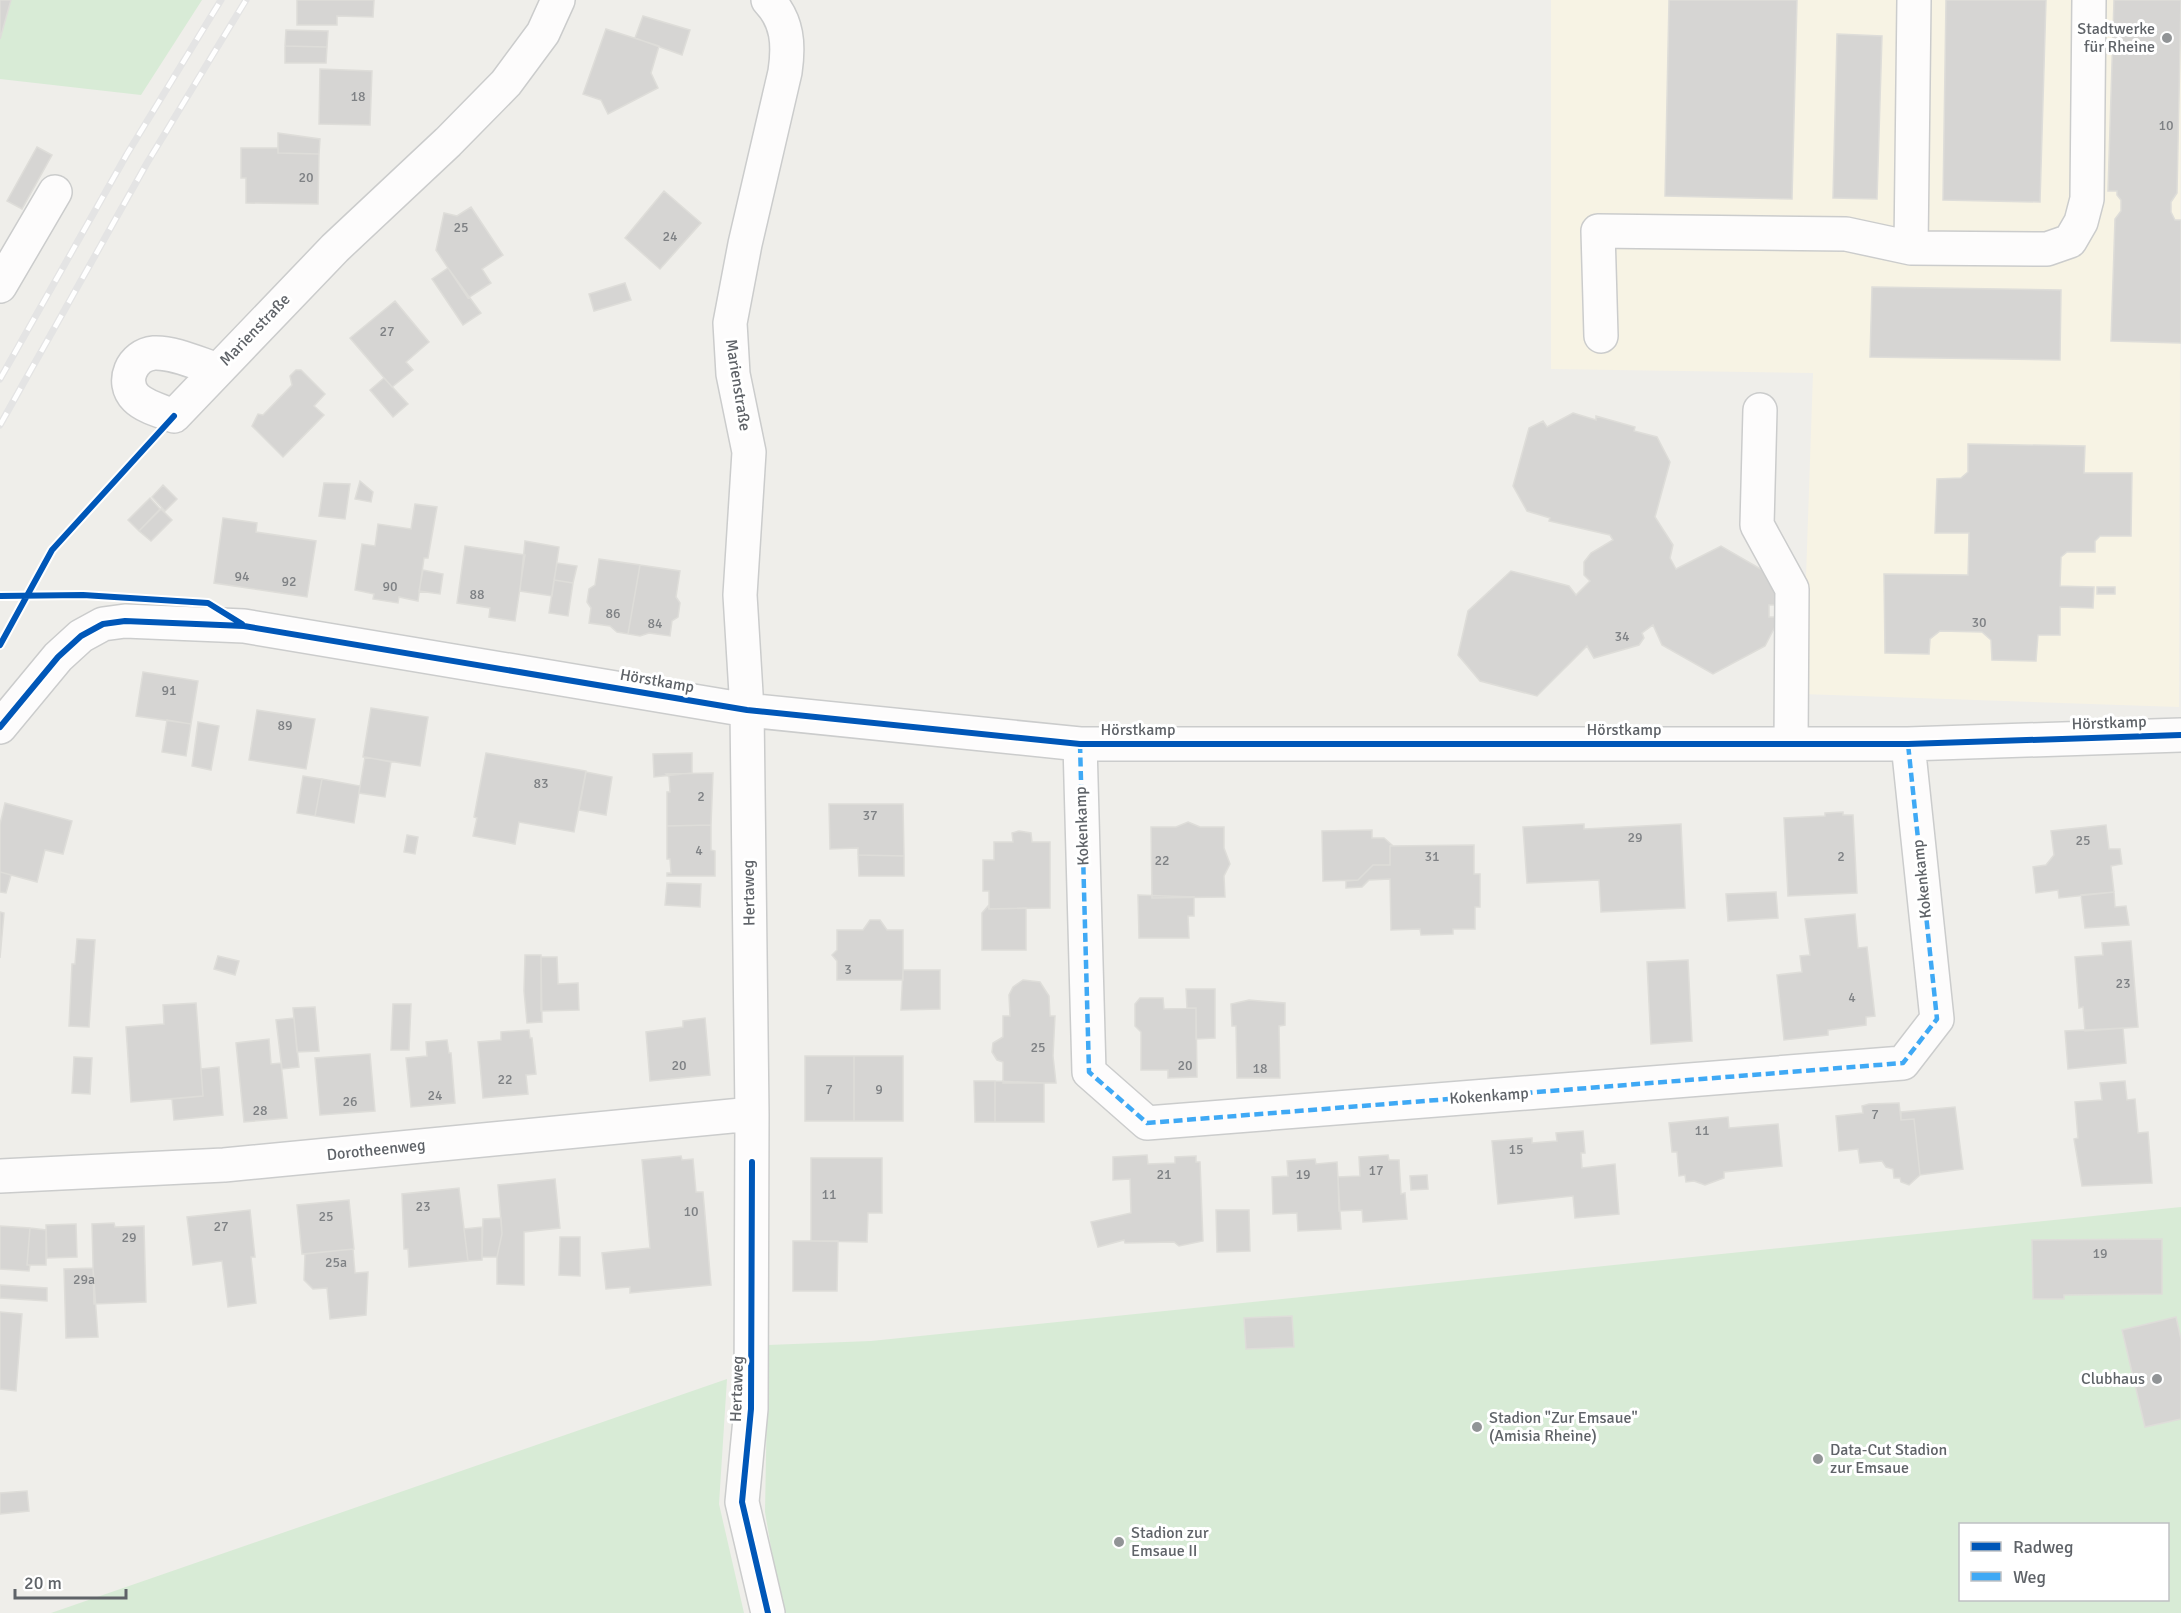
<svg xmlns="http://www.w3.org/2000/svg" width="2181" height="1613" viewBox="0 0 2181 1613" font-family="Signika,sans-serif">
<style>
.commercial{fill:#f7f3e4}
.green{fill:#d8ebd6;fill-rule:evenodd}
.building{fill:#d6d5d3;stroke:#deddd9;stroke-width:1.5}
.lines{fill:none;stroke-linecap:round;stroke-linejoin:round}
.minor-casing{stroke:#cbcccc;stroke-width:36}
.minor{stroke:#fdfcfc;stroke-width:33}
.rail-casing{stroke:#e4e4e4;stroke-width:7}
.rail{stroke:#fff;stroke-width:4.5;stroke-dasharray:14;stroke-linecap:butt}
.quiet{stroke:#3fa9f5;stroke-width:4.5;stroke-dasharray:9 4.5;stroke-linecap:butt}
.cycleway-casing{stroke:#fff;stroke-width:10}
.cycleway{stroke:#0057b8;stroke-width:6}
.poi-dot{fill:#919496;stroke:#fff;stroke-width:2}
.labels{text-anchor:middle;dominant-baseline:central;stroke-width:6;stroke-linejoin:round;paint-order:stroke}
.number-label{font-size:14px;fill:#7e8184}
.poi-label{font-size:16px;fill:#5f6368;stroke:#fff;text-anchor:start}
.street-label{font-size:16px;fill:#5f6368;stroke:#fff}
</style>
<rect width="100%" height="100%" fill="#efeeea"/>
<!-- commercial -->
<path class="commercial" d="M1551,0H2181L2179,707L1802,694L1813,373L1551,369Z"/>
<!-- green -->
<path class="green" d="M11,0H202L141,95L0,79V39Z
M2181,1207V1613H782L765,1512L768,1345L871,1341ZM1960,1524H2168V1600H1960Z
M727,1379L719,1504L744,1613H51Z"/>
<!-- building -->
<path class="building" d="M0,0H11L0,39Z
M297,0H374L373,17L337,16V25H297Z
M1669,0H1797L1792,199L1665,196Z
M1946,0H2046L2040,202L1943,200Z
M2114,0H2181L2177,193L2171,202V212L2175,220H2181V343L2111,341L2115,219L2121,211V200L2117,195V191H2108Z
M643,16L690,30L682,55L635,38Z
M606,29L659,46L651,73L658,88L608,114L601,100L583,94Z
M286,30L328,31L327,47L285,46Z
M1837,34L1882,36L1877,199L1833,198Z
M285,46L327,47L326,63H285Z
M320,69L372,71L370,125L319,124Z
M278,133L320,139L319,154L278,153Z
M37,147L52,155L22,209L7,201Z
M241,148H278V153L319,154L318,204L246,203V178H241Z
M664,191L701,223L660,269L625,238Z
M471,207L503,255L482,269L491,283L468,298L436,250L444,213L457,216Z
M448,268L481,313L463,325L432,279Z
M625,283L631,300L594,311L589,294Z
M1872,287L2061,290L2060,360L1870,357Z
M395,301L429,342L406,362L413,370L392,387L350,338Z
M296,370H301L325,394L314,406L324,415L283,457L252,426L258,414L263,415L292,385L290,376Z
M384,378L408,404L393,417L370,390Z
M1573,413L1596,420V416L1635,427L1634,431L1657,437L1670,462L1655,517L1673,545L1670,558L1676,569L1721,546L1771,575L1782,605H1769V617H1776L1778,621L1765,646L1713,674L1662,645L1653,625L1642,633L1644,638L1639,645L1594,658L1587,646L1537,696L1480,681L1458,655L1468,611L1511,571L1569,586L1576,595L1590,581L1584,575V562L1591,553L1613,540L1610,535L1549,521L1550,518L1527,511L1513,486L1529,428L1543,421L1547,427Z
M1968,444L2085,446L2084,473H2132L2131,536H2100L2095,541V552H2067L2061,557L2060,586L2094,587L2093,608L2060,607V635H2038L2036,661L1992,660L1991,640L1982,632L1940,631L1930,639L1929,654L1885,653L1884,574L1968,575L1969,533H1935L1937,479L1961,478L1968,472Z
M360,481L373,492L371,502L355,499Z
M324,483L350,484L345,519L319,516Z
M163,485L177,499L165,511L152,497Z
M150,498L160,509L139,531L128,520Z
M415,504L437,507L428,558H424L418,601L399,597L398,603L373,599L374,594L355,590L362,544L375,546L378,524L411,529Z
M161,509L172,520L151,541L139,531Z
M223,518L257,523L256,532L316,541L307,597L214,583Z
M525,541L559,547L552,596L520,591Z
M465,546L525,555L515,621L489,617L490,608L457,603Z
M599,559L640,565L628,634L617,632L610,626L589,623L591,608L587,602L589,589L595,585Z
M557,563L577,566L573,583L554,580Z
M640,565L680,571L676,597L680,603L678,617L672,621L670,636L649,633L640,636L628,634Z
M423,570L443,574L440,594L419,591Z
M554,580L573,583L568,616L549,613Z
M2097,587H2115V594H2097Z
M143,672L198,681L191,724L136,716Z
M371,708L428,717L420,766L363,757Z
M257,710L315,719L306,769L249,760Z
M167,720L191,724L186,756L162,752Z
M198,722L219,726L211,770L192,766Z
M486,753L586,771L574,832L519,822L515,844L473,836L477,818L474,817Z
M692,753V773L654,777L653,754Z
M365,757L391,762L385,797L359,793Z
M586,772L612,777L606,815L579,810Z
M713,773L711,825L667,826V792H670L669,777L666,774Z
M303,776L322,779L315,816L297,813Z
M322,779L360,786L354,823L315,816Z
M5,803L72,821L63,854L45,850L37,882L0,872V824Z
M829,804H903L904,856L858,855V848L830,849Z
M1843,812V815H1853L1857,893L1788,896L1784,818L1825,816V813Z
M1188,822L1200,827H1224V848L1230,864L1224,876L1225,897L1152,898L1151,827H1176Z
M1584,824V829L1681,824L1685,908L1601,912L1599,880L1527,883L1523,827Z
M711,825V850L715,851V876H667V873H671L670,859H667V826Z
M2106,825L2109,849H2120L2122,864L2111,866L2114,892L2059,898L2058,890L2036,893L2033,867L2046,865L2054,855L2051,831Z
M1372,830V838H1384L1392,845L1390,846V865H1373L1358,880L1323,881L1322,831Z
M1019,831L1031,833L1032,842H1050V908L989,909V891H983V860H994V842H1013L1012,833Z
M407,835L418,837L415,854L404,852Z
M1474,845V874H1480V907H1475V929H1453V934L1421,935L1420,929L1391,930L1390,879L1369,880L1362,887L1346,888V881L1358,880L1373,865H1390V846Z
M858,855L904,856V876H859Z
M0,872L11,875L6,893L0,892Z
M667,883L701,884L700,907L665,905Z
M1776,892L1778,918L1728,921L1726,894Z
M2114,892L2115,907L2126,906L2129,925L2085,928L2081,895Z
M1138,895L1194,897V916H1188L1189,938H1139Z
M988,906L989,909L1026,908V950H982V913Z
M0,912L4,913L0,958Z
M1855,914L1858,948L1867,947L1875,1016L1866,1017V1025L1828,1030V1035L1784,1040L1777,975L1802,972L1800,956L1810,955L1805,919Z
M870,920H880L887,930H903V980H837V961L832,955L837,950V930H863Z
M77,939L95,940L89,1027L69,1026L72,964H75Z
M2131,941L2138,1027L2085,1031L2083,1007L2079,1008L2075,957L2103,955L2102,943Z
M525,955H541L542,1022L527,1023L524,991Z
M218,956L239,961L235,975L214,969Z
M541,957H557L558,984L578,983L579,1010L541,1011Z
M1688,960L1692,1041L1651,1044L1647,962Z
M903,970H940V1009L901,1010Z
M1023,980L1040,982L1049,996L1050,1016H1055L1053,1056L1056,1083H1003V1062L997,1060L992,1052L993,1043L1003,1037V1016H1010L1009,995L1013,987Z
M1186,989H1215V1038L1196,1039V1008H1187Z
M1140,998H1163L1164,1009L1196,1008L1197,1077L1168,1078V1070H1141V1032L1135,1026V1004Z
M1249,1000L1285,1003V1025L1279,1026L1280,1078H1237L1236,1026H1232L1231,1004Z
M196,1003L203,1096L131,1102L126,1027L164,1024L163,1005Z
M393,1004H411L409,1050H391Z
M315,1007L319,1051L297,1052L293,1008Z
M294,1018L299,1067L282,1069L276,1020Z
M705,1018L710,1075L650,1081L646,1032L683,1027V1021Z
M2123,1028L2126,1063L2068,1069L2065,1031Z
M529,1030L530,1038H532L536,1074L526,1075L528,1094L483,1098L478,1042L501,1040V1032Z
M269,1039L271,1064L281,1063L287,1118L244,1122L236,1043Z
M447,1040L449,1053H451L455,1103L411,1107L406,1058L427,1056L426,1042Z
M370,1054L375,1111L320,1115L315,1058Z
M805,1056H854V1121H805Z
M854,1056H903V1121H854Z
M74,1057L92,1058L90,1094L72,1093Z
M219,1067L223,1115L174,1120L172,1099L203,1096L201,1069Z
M974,1081H995V1122H975Z
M995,1081L1044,1083V1122H995Z
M2125,1081L2127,1100L2135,1099L2138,1133L2148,1132L2152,1183L2082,1186L2074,1139L2078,1138L2075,1102L2102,1100L2100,1083Z
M1899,1103L1901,1120L1914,1119L1920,1175L1909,1185L1901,1182L1900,1178H1894L1893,1169L1886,1167L1882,1161L1860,1163L1858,1149L1839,1151L1836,1116L1863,1113L1862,1106L1869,1104Z
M1955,1107L1963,1169L1920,1175L1914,1119L1901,1120V1112Z
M1728,1117L1729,1128L1778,1124L1782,1166L1724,1172V1178L1705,1185L1694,1181L1686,1182L1685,1175L1679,1176L1677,1152H1672L1669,1123Z
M1583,1131L1585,1153H1581L1582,1168L1615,1164L1619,1214L1575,1218L1573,1196L1498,1204L1492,1141L1532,1138V1143L1557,1141L1556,1133Z
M1147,1155L1148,1164L1175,1163V1157L1196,1156V1162H1200L1203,1241L1179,1246L1174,1242L1125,1243L1124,1240L1098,1247L1091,1222L1131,1213L1130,1179L1113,1180V1157Z
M1388,1155L1389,1160H1399L1401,1194L1405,1193L1407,1219L1363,1222L1362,1210L1339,1211L1338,1177L1360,1176L1359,1157Z
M681,1156L682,1160L693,1159L696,1192H703L711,1285L630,1293V1287L606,1289L602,1253L650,1248L642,1160Z
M811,1158H882V1213H868L867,1242L811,1241Z
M1315,1159L1316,1164L1337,1162L1341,1229L1298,1231L1297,1213L1273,1214L1272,1177L1288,1176L1287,1161Z
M1427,1175L1428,1189L1411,1190L1410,1176Z
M555,1179L560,1228L524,1232V1285L497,1284V1257L502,1234L498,1185Z
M459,1188L468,1261L409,1267L408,1249H404L402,1194Z
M349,1200L354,1249L302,1254L297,1205Z
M250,1210L255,1257H251L256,1303L228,1307L222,1261L193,1265L187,1217Z
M1216,1210H1249L1250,1251L1217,1252Z
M501,1218L502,1234L497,1257H482L483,1219Z
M114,1223L115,1227L144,1226L146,1302L94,1304L92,1224Z
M76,1224L77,1257L47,1258L46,1225Z
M0,1226L30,1228L27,1265H30L29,1271L0,1269Z
M482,1227V1260L468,1261L464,1229Z
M30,1228L46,1230V1265H27Z
M560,1237H580V1276L559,1275Z
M2162,1239V1294L2064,1295V1299H2033L2032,1240Z
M793,1241H838L837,1291H793Z
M353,1249L355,1273L368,1272L366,1315L330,1319L327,1288L313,1289L304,1280L305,1254Z
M93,1268L98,1337L66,1338L64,1269Z
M0,1285L47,1288V1301L0,1298Z
M0,1312L22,1314L16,1391L0,1389Z
M1292,1316L1294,1347L1246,1349L1244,1318Z
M2176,1317L2181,1339V1419L2145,1427L2122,1330Z
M27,1491L29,1511L0,1514V1493Z"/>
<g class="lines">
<!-- minor casing -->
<g class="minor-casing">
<path id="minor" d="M1911,248L1914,0
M0,286L55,192
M1601,336L1598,231L1846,234L1911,248L2047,249L2070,241L2081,222L2087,199L2089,0
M218,370C199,364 174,352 154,353C132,355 120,382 136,398C145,407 162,411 174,416L335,248L448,142L506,83L543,33L558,0
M1760,410L1757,525L1792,589L1791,743
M0,727L58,657L81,636L103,624L125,621L244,626L747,710L1080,744H1908L2181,735
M1080,744L1089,1072L1147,1123L1903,1063L1937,1019L1908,744
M0,1176L224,1165L752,1114
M768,1613L742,1502L751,1409L752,1114L747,710L740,595L749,452L733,374L730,323L745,244L785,72C789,45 788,21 768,0"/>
</g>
<!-- minor -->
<use href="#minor" class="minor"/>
<!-- rail casing -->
<g class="rail-casing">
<path id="rail" d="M0,379L127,154L221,0
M0,425L147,163L246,0"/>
</g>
<!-- rail -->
<use href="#rail" class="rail"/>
<!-- quiet -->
<path class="quiet" d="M1080,744L1089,1072L1147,1123L1903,1063L1937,1019L1908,744"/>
<!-- cycleway casing -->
<g class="cycleway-casing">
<path id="cycleway" d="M0,596L83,595L208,603L242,624
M0,645L52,550L174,416
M0,727L58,657L81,636L103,624L125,621L244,626L747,710L1080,744H1908L2181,735
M752,1162L751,1409L742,1502L768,1613"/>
</g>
<!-- cycleway -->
<use href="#cycleway" class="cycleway"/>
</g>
<!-- markers -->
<g class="poi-dot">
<circle cx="2167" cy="38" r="6"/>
<circle cx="2157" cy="1379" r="6"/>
<circle cx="1477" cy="1427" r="6"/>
<circle cx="1818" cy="1459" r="6"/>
<circle cx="1119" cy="1542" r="6"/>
</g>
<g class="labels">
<!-- number labels -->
<g class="number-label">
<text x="358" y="96">18</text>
<text x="2166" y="125">10</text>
<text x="306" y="177">20</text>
<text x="461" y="227">25</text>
<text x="670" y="236">24</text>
<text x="387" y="331">27</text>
<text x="242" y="576">94</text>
<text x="289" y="581">92</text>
<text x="390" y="586">90</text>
<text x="477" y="594">88</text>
<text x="613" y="613">86</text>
<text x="1979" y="622">30</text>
<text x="655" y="623">84</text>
<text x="1622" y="636">34</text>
<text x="169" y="690">91</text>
<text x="285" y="725">89</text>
<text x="541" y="783">83</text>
<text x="701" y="796">2</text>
<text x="870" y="815">37</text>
<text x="1635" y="837">29</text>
<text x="2083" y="840">25</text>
<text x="699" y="850">4</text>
<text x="1432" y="856">31</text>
<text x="1841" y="856">2</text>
<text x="1162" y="860">22</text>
<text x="848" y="969">3</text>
<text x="2123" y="983">23</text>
<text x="1852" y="997">4</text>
<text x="1038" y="1047">25</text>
<text x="679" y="1065">20</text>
<text x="1185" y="1065">20</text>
<text x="1260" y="1068">18</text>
<text x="505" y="1079">22</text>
<text x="829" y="1089">7</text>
<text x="879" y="1089">9</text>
<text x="435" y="1095">24</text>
<text x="350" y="1101">26</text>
<text x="260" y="1110">28</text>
<text x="1875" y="1114">7</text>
<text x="1702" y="1130">11</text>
<text x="1516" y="1149">15</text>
<text x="1376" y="1170">17</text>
<text x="1164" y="1174">21</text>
<text x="1303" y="1174">19</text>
<text x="829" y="1194">11</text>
<text x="423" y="1206">23</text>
<text x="691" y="1211">10</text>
<text x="326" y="1216">25</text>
<text x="221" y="1226">27</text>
<text x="129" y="1237">29</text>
<text x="2100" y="1253">19</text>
<text x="336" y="1262">25a</text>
<text x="84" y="1279">29a</text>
</g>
<!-- poi labels -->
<g class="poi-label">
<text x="2155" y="29" text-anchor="end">Stadtwerke<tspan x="2155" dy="18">für Rheine</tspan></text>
<text x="2145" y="1379" text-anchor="end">Clubhaus</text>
<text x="1489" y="1418">Stadion "Zur Emsaue"<tspan x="1489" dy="18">(Amisia Rheine)</tspan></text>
<text x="1830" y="1450">Data-Cut Stadion<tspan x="1830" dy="18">zur Emsaue</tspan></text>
<text x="1131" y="1533">Stadion zur<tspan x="1131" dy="18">Emsaue II</tspan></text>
</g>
<!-- street labels -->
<g class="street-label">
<text transform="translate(255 330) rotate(-46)">Marienstraße</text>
<text transform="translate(738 385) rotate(81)">Marienstraße</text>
<text transform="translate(657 681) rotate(10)">Hörstkamp</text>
<text transform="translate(2109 723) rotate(-2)">Hörstkamp</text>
<text x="1138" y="730">Hörstkamp</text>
<text x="1624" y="730">Hörstkamp</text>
<text transform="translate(1082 826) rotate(-92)">Kokenkamp</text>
<text transform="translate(1922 879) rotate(-96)">Kokenkamp</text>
<text transform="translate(749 893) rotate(-91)">Hertaweg</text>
<text transform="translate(1489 1096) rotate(-4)">Kokenkamp</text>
<text transform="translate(376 1150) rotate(-6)">Dorotheenweg</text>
<text transform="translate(737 1389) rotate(-88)">Hertaweg</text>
</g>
</g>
<!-- legend -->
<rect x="1959" y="1523" width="210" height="78" fill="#ffffff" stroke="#bfc1c3" stroke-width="1.5"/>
<rect x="1971" y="1542" width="30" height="9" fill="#0057b8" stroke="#bfc1c3" stroke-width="1.5"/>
<text x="2013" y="1553" font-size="18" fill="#5f6368">Radweg</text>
<rect x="1971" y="1572" width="30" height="9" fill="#3fa9f5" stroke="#bfc1c3" stroke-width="1.5"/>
<text x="2013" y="1583" font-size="18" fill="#5f6368">Weg</text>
<!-- scale -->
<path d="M15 1589v9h111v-9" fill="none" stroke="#5f6368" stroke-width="3"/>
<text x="24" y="1589" font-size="18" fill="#5f6368" stroke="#ffffff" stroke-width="4.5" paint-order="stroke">20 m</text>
</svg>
